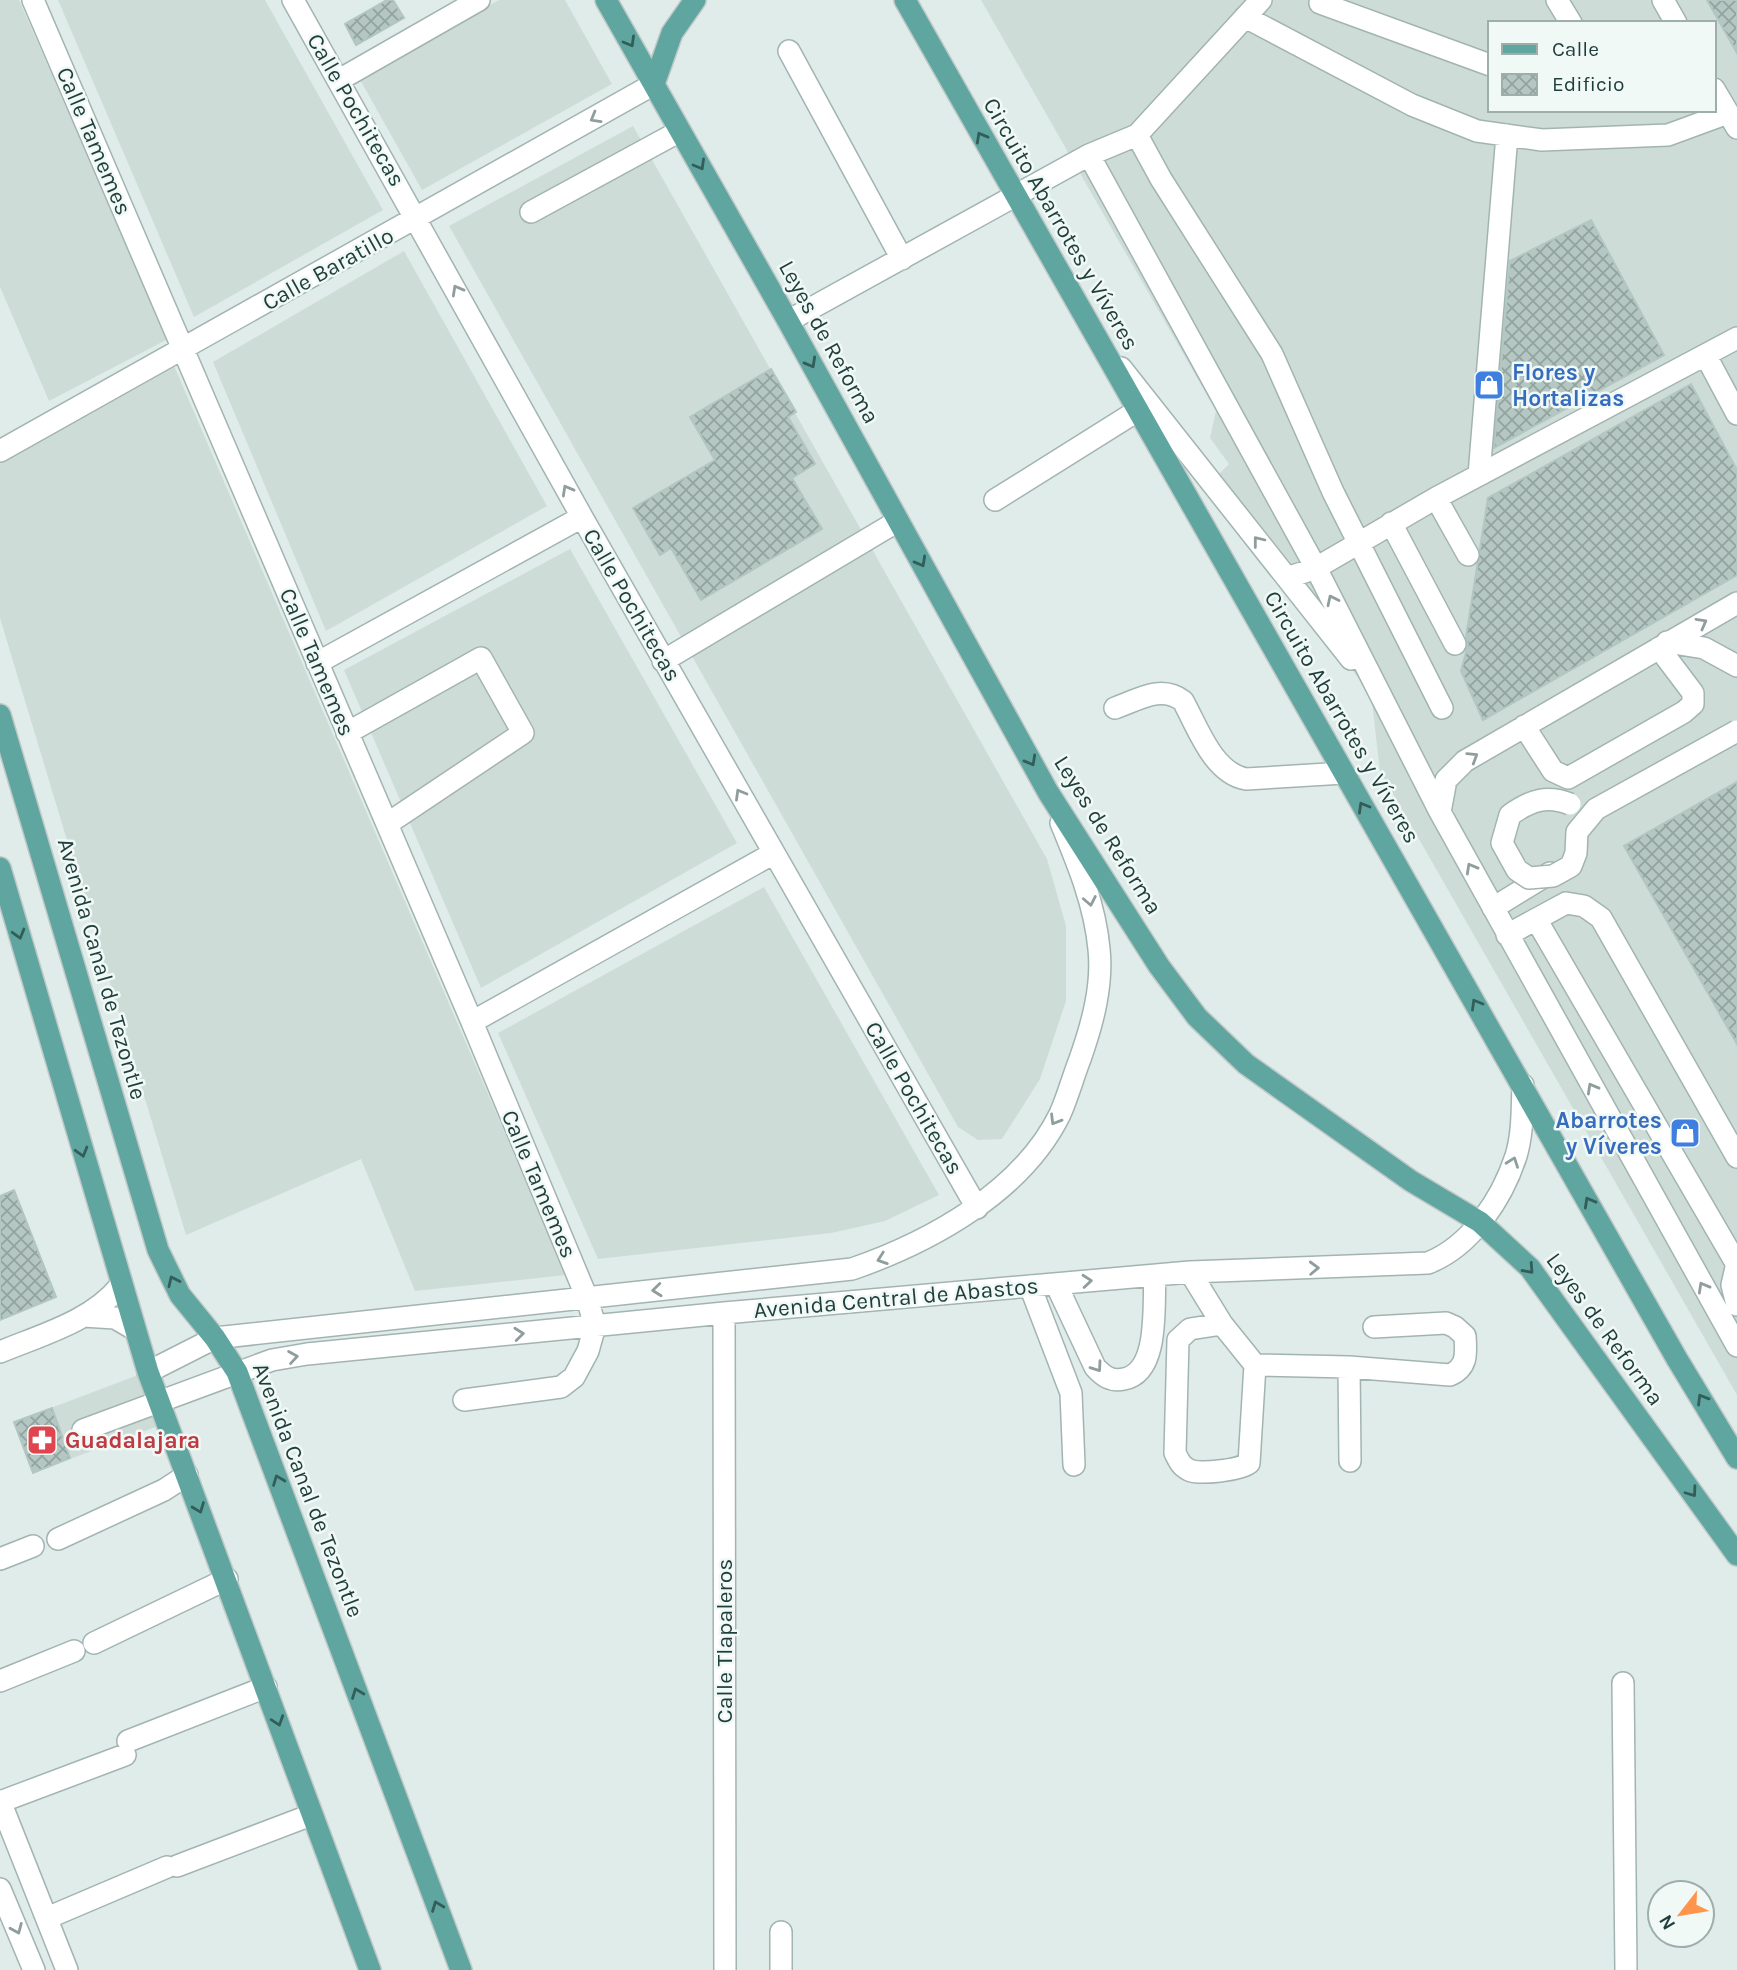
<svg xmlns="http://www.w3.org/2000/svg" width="1737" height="1970" viewBox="0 0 1737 1970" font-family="Karla,sans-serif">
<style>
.built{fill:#cedcd8;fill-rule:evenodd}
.building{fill:url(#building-cross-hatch);stroke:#b2c7c1;stroke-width:2}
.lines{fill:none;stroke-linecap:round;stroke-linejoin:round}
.minor-casing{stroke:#a2b4b1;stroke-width:24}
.major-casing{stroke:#c0c9c8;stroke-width:24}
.minor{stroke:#fff;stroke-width:21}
.major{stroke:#60a6a0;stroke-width:21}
.minor-bridge-casing{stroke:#a2b4b1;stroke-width:24;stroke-linecap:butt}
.minor-bridge{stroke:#fff;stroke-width:21}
.oneway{stroke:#325d59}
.oneway2{stroke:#8f9e9d}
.labels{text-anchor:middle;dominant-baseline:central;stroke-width:5;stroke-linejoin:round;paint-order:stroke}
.street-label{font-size:23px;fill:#1f3e3b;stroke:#f1f9f6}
.shop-label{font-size:23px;font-weight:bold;fill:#366cbe;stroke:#f1f9f6;text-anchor:start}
.health-label{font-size:23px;font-weight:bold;fill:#be3a42;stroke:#f1f9f6;text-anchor:start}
</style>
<defs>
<pattern id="building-cross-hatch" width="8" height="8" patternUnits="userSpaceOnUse" patternTransform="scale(1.75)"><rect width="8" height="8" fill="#b5c7c2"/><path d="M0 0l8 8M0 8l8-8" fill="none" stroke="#93a39f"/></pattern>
</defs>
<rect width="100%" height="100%" fill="#e0ece9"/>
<!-- built -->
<path class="built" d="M0,0H19L168,339L49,401L0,287Z
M58,0H265L383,210L194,317Z
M499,0H565L612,84L422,190L359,78Z
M981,0H1737V1395L1380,771L1371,694L1207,486L1229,464L1210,438L1216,411ZM1490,23H1714V110H1490Z
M633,126L1047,859L1066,926V1001L1040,1079L1002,1139L978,1140L958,1127L449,226Z
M404,251L547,506L326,631L213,362Z
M172,361L566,1275L415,1291L361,1159L186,1235L0,618V454Z
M570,549L737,843L481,988L344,670Z
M764,887L939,1195L885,1221L831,1233L598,1259L498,1033Z
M138,1375L158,1426L33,1473L14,1422Z"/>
<!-- building -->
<path class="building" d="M387,0H393L404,18L356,45L345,24Z
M1707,0H1737V53Z
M1591,220L1664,355L1494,448L1510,261Z
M771,369L796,412L788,417L815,464L792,478L822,529L701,600L671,548L660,555L633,508L715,460L690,417Z
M1691,384L1737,470V575L1483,720L1461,671L1468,645L1466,637L1488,498Z
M1737,782V1044L1624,846Z
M14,1190L56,1297L0,1320V1196Z
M52,1408L70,1458L33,1473L14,1422Z"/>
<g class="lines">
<!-- minor casing -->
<g class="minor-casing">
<path id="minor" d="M33,0L472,1022L587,1298L595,1326L588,1351L574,1377L561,1387L464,1400
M293,0L582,517L977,1208
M1557,0L1571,23
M1663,0L1676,23
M1320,3L1490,65
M1245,17L1412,105L1477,131L1542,140L1668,135L1728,113
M789,51L902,259
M339,80L479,0
M1714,89L1737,128
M1137,135L1161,179L1272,354L1333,492L1442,708
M1089,155L1316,568L1440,812L1737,1346
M531,212L680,131
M788,321L1089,155L1137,135L1261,0
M1706,356L1737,414
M1121,368L1351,659
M0,451L654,84
M1479,475L1507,135
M1436,498L1468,555
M995,500L1137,411
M1391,523L1455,644
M1287,578L1316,568L1436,498L1737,338
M1667,642L1704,648L1737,666
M663,661L898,521
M317,663L582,517
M1115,708C1138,700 1161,684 1183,701C1198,728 1213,773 1246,779L1344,773
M1524,726L1553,771L1568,778L1684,712L1693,704V693L1659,648
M347,733L481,658L523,733L387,824
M1440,812L1446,780L1465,761L1737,603
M1493,908L1550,873
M1536,919L1736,1263
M1507,935L1566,903L1584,906L1601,918L1737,1157
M472,1022L774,853
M1737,1263L1732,1285L1737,1305
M1190,1272L1222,1324L1255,1365L1349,1367L1450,1375C1468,1367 1466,1353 1465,1336L1455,1327L1446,1323L1374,1327
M1056,1284L1095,1367C1103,1376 1111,1382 1124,1379C1160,1372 1153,1305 1155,1275
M1030,1286L1071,1393L1074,1465
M724,1313L725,1970
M83,1316L115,1318L134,1329
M1222,1324L1190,1329L1178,1340L1175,1453C1179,1461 1181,1466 1189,1470C1199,1475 1240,1470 1249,1463L1255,1365
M0,1352C41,1335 92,1321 120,1286
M1349,1367L1350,1461
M148,1372L215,1338L852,1269C930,1242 1022,1192 1060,1114C1068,1096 1073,1077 1080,1059C1092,1025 1103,986 1099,949C1095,905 1078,864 1061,823
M83,1430L272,1360L307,1354L724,1313L1190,1272L1428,1263C1471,1246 1502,1199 1516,1156C1523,1133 1522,1109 1523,1085
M58,1539L164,1490L187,1475
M0,1559L33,1546
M94,1643L227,1579
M0,1681L74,1651
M1623,1683L1626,1970
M128,1741L266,1687
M0,1801L67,1970
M0,1802L125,1755
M177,1866L311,1815
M0,1889L34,1970
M47,1918L167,1867
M781,1970V1932"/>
</g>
<!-- major casing -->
<g class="major-casing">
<path id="major" d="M606,0L788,321L1048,792L1159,966L1197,1017L1246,1064L1411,1181L1480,1222L1530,1268L1737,1555
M905,0L1677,1359L1737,1458
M654,84L672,33L695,0
M0,715L158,1250L180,1295L215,1338L237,1372L461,1970
M0,868L148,1372L370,1970"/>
</g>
<!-- minor -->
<use href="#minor" class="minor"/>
<!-- major -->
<use href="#major" class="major"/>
<!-- minor-bridge casing -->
<g class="minor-bridge-casing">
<path id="minor-bridge" d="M1570,804C1547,795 1531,800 1510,815L1502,843L1517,870L1529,878L1553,876L1571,866L1576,853L1577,832L1596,809L1737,731"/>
</g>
<!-- minor-bridge -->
<use href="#minor-bridge" class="minor-bridge"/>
</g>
<!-- one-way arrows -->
<defs><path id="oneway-chevron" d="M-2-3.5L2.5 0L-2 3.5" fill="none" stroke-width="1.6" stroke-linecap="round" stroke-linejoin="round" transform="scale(1.75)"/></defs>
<g class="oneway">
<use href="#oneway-chevron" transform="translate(630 42) rotate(60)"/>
<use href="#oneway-chevron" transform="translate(981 137) rotate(-119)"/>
<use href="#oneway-chevron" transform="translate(700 165) rotate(60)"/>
<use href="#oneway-chevron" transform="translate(811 363) rotate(61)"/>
<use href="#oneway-chevron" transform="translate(921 562) rotate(61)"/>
<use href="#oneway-chevron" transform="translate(1031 761) rotate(61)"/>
<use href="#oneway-chevron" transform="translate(1363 807) rotate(-120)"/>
<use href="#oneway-chevron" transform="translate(19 934) rotate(74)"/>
<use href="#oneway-chevron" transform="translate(1476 1004) rotate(-120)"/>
<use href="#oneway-chevron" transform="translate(82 1152) rotate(74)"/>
<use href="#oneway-chevron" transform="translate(1589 1202) rotate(-119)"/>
<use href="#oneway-chevron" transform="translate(1529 1269) rotate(48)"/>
<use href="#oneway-chevron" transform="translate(173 1281) rotate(-115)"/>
<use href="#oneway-chevron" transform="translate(1702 1399) rotate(-121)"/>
<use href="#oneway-chevron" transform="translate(278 1480) rotate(-111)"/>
<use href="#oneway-chevron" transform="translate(1692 1492) rotate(54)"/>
<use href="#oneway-chevron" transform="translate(199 1508) rotate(69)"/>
<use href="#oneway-chevron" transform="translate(357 1693) rotate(-111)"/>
<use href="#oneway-chevron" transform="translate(278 1721) rotate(71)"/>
<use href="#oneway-chevron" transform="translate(437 1906) rotate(-111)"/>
</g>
<g class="oneway2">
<use href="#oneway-chevron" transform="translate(595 118) rotate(150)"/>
<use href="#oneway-chevron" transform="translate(457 290) rotate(-119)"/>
<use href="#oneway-chevron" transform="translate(567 490) rotate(-119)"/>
<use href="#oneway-chevron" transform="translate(1258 541) rotate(-128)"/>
<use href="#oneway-chevron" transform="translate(1332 600) rotate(-116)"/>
<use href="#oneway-chevron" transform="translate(1702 623) rotate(-29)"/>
<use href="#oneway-chevron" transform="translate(1473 757) rotate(-32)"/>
<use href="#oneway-chevron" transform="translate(740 794) rotate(-120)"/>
<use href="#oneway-chevron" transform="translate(1471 868) rotate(-119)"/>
<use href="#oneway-chevron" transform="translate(1090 901) rotate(79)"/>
<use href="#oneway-chevron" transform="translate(1592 1088) rotate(-119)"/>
<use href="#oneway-chevron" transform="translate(1055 1120) rotate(121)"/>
<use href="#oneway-chevron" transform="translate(1513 1162) rotate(-70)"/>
<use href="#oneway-chevron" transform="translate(882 1259) rotate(161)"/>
<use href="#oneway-chevron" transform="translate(1314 1268) rotate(-2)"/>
<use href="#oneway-chevron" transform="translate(1087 1281) rotate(-5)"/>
<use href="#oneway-chevron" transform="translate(1703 1287) rotate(-119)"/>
<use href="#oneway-chevron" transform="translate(657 1290) rotate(174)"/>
<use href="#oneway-chevron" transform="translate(519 1334) rotate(-6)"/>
<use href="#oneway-chevron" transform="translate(293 1357) rotate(-9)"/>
<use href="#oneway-chevron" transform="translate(1097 1367) rotate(55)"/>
<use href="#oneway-chevron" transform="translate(17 1929) rotate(67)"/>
</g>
<!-- icons -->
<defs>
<g id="shop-square" transform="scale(1.575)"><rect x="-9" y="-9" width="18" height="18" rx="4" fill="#3f7fe0" stroke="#f1f9f6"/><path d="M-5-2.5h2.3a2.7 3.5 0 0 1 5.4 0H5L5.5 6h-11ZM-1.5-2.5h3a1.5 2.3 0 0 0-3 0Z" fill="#fff"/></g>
<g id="pharmacy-square" transform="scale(1.575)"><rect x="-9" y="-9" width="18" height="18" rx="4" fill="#e0444e" stroke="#f1f9f6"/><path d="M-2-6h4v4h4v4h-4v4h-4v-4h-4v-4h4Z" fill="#fff"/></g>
</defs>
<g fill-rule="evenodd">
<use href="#shop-square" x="1489" y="385"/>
<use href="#shop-square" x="1685" y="1133"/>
<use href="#pharmacy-square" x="42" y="1440"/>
</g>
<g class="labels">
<!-- street labels -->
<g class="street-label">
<text transform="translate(356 110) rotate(60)">Calle Pochitecas</text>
<text transform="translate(94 141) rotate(67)">Calle Tamemes</text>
<text transform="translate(1061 224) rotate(60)">Circuito Abarrotes y Víveres</text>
<text transform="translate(328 269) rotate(-29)">Calle Baratillo</text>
<text transform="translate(829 342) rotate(61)">Leyes de Reforma</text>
<text transform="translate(632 605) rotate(60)">Calle Pochitecas</text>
<text transform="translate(317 662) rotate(67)">Calle Tamemes</text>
<text transform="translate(1342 717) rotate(60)">Circuito Abarrotes y Víveres</text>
<text transform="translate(1108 835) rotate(58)">Leyes de Reforma</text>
<text transform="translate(102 969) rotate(74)">Avenida Canal de Tezontle</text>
<text transform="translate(914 1098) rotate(60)">Calle Pochitecas</text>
<text transform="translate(539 1184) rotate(67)">Calle Tamemes</text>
<text transform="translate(896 1298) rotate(-5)">Avenida Central de Abastos</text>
<text transform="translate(1605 1329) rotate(54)">Leyes de Reforma</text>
<text transform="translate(308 1490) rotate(69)">Avenida Canal de Tezontle</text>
<text transform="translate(724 1641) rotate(-90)">Calle Tlapaleros</text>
</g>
<!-- shop labels -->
<g class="shop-label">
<text x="1512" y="372">Flores y<tspan x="1512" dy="26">Hortalizas</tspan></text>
<text x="1662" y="1120" text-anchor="end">Abarrotes<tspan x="1662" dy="26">y Víveres</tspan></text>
</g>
<!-- health labels -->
<g class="health-label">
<text x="65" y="1440">Guadalajara</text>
</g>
</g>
<!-- legend -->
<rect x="1488" y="21" width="228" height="91" fill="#f1f9f6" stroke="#9daeab" stroke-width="2"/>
<rect x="1502" y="44" width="35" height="10" fill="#60a6a0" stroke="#9daeab" stroke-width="2"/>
<text x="1552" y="56" font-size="21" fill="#1f3e3b">Calle</text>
<rect x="1502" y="74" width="35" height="21" fill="url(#building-cross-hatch)" stroke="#9daeab" stroke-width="2"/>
<text x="1552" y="91" font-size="21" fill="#1f3e3b">Edificio</text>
<!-- north arrow -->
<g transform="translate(1681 1914) rotate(239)"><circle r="33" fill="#f1f9f6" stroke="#9daeab" stroke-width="2"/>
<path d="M0-5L12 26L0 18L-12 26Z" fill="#ff954b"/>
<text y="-10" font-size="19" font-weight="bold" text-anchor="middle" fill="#1f3e3b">N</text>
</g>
</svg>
